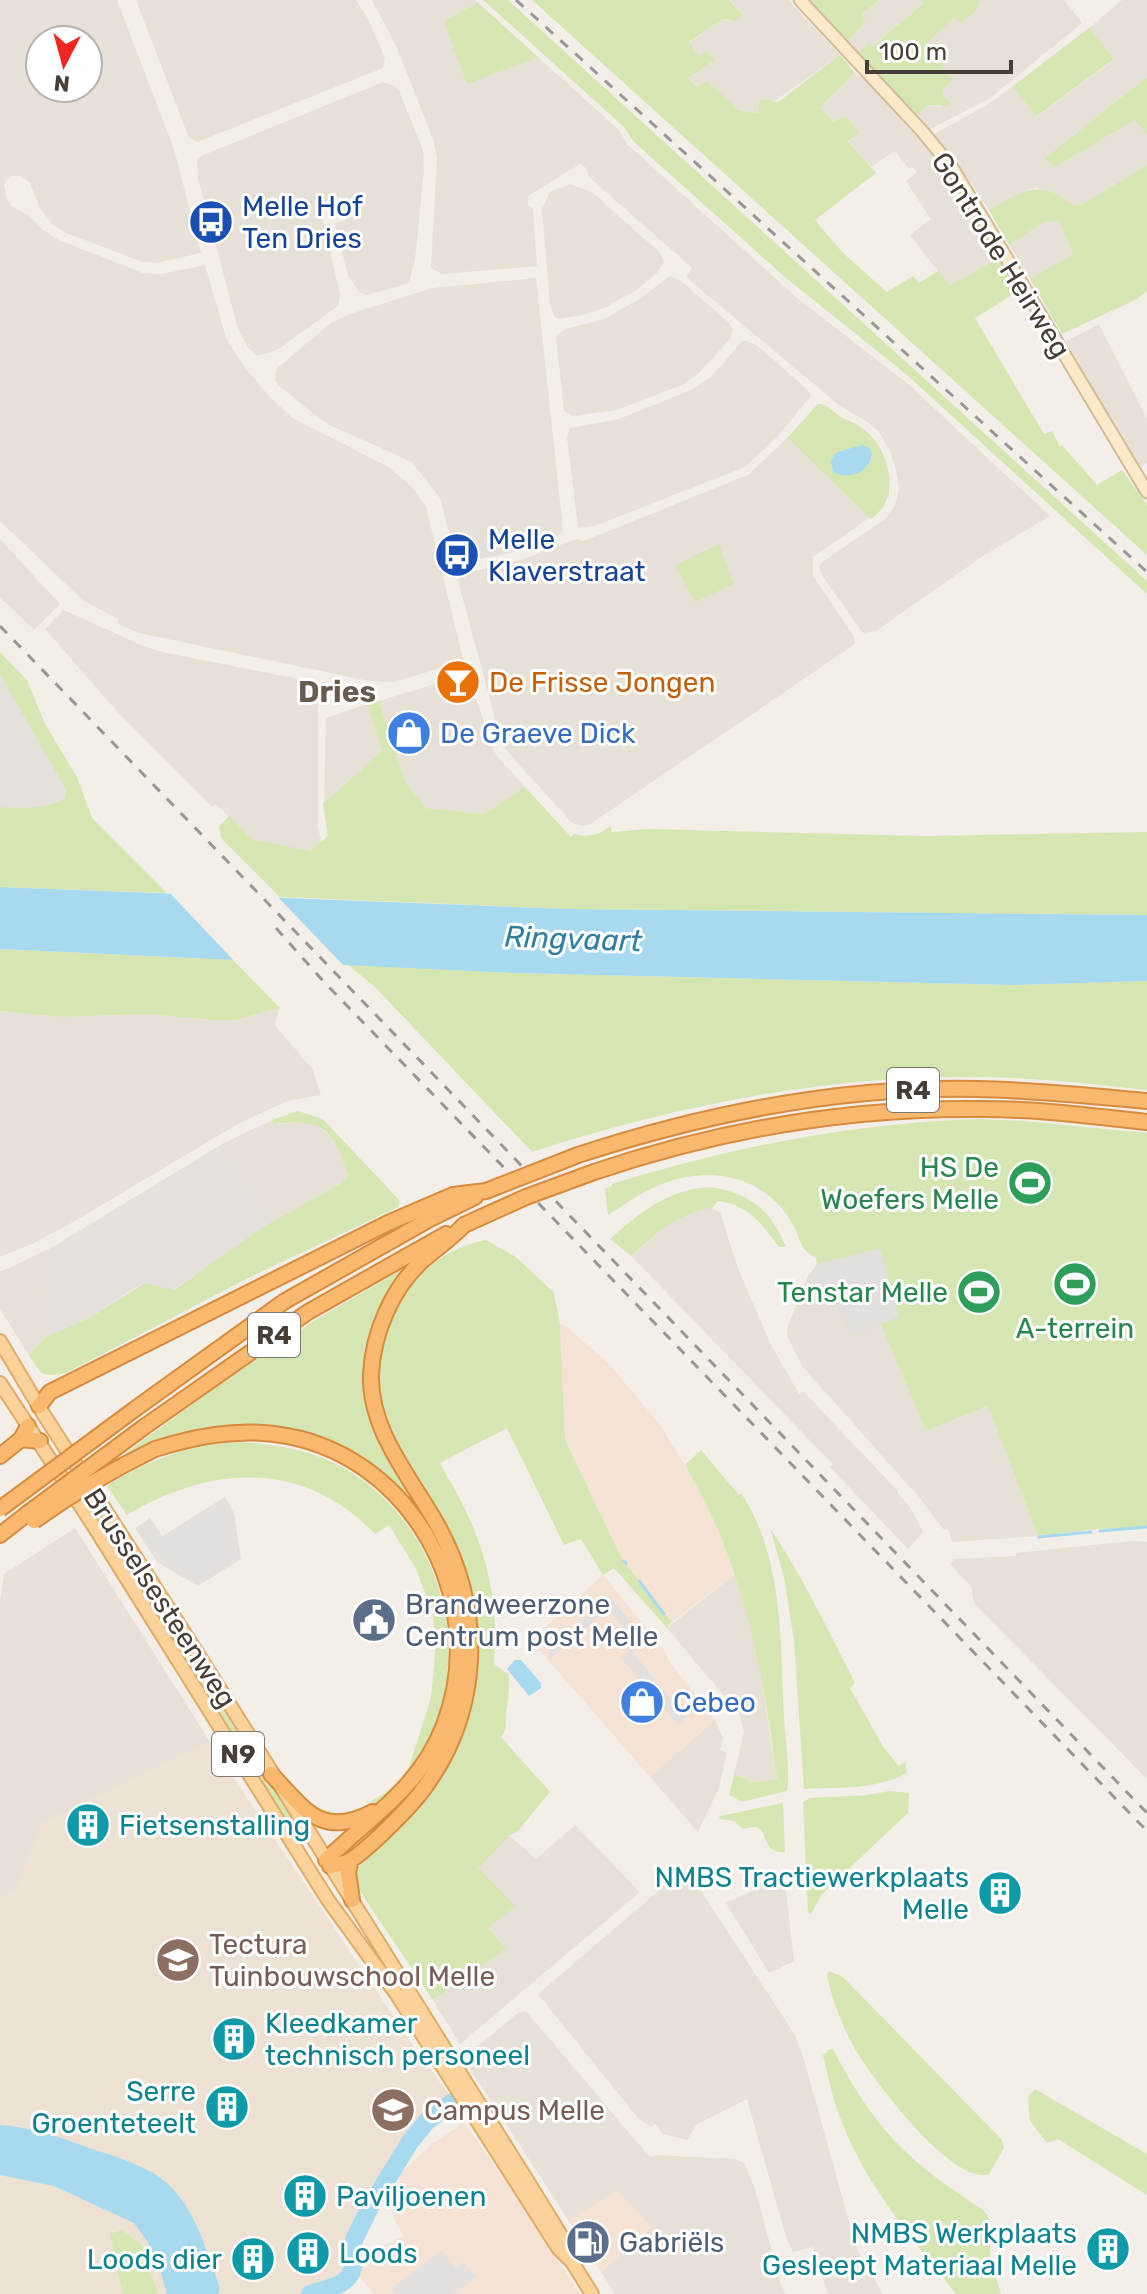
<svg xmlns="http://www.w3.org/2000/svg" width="1147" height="2294" viewBox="0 0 1147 2294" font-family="Rubik,sans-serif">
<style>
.residential{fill:#e7e0d6;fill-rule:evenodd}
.commercial{fill:#f4e2d4}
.industrial{fill:#e6e0dd}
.education{fill:#ece1d2}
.green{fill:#d5e6b2}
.parking{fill:#e2dfdd}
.water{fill:#a7daee}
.pier{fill:#f3eee8}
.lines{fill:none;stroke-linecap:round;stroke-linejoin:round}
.stream{stroke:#a7daee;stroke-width:3}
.river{stroke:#a7daee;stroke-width:18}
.secondary-casing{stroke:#d1bb99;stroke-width:15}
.primary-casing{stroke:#dfad6a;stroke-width:16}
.highway-casing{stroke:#d78b3e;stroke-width:18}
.secondary{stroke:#fce9c9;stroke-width:11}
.primary{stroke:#fad29a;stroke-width:12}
.highway{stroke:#f8b86e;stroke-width:14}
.rail{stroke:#979797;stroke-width:3;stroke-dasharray:10 10;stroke-linecap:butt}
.highway-bridge-casing{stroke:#d78b3e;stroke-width:18;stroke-linecap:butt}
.highway-bridge{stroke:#f8b86e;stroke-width:14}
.labels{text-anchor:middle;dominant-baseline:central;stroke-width:6;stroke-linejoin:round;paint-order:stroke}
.shield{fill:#fff;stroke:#7e7873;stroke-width:2}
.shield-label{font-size:26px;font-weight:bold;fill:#463e37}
.transit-label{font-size:28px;fill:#164399;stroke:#fff;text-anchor:start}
.street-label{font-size:28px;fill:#463e37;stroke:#fff}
.food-label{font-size:28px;fill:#c56008;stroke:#fff;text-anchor:start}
.shop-label{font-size:28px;fill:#366cbe;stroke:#fff;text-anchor:start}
.leisure-label{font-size:28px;fill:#27864d;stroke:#fff;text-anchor:end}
.service-label{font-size:28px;fill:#4e5e75;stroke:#fff;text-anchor:start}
.culture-label{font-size:28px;fill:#0d838f;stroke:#fff;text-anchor:start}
.education-label{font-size:28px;fill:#785e54;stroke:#fff;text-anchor:start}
.neighbourhood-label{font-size:30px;font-weight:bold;fill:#695b4e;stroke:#fff}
.water-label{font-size:30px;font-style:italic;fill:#307f9e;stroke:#fff}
</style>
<rect width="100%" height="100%" fill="#f3eee8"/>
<!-- residential -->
<path class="residential" d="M0,0H117L174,149L201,253L157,263L143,262L66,233L52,224L40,208L30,183L21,176H10L4,184L7,199L11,206L28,215L43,230L59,240L143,273L162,274L205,265L226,338L245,368L270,397L294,419L387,466L411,486L426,507L463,659L461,662L394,682L369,681L139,633L118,624V619L84,601L0,521ZM40,40H88V88H40Z
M136,0H356L368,19L385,58L383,68L197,142L189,138Z
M372,0H475L619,130L627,144L796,297L908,384L1050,516L983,556L876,631L863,633L823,577L819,567L820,564L886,518L895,505L899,489L896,470L890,451L879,432L866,421L839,405L686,277L692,268L589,177L586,168L580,164L528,196V206L533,209L537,266L442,274L431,268L437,157L433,139L397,48Z
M731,0H788L840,55L758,113L738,110L707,82L697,87L688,78L715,60L698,57L689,43L723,19L730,21L741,15Z
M880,0H922L924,3L872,46L869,44L857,54L847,42L866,21L861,16Z
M980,0H1064L1082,23L989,99L930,129L917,116L928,105L941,107V91L945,85L924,44L956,16L961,22Z
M1122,0H1147V77L1045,158L1054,168L1135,120L1147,135V165L1081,205H1069L1051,192L1036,188L1020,193L989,210L961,168L934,134L987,105L1013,86L1037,117L1114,60L1089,28Z
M855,73L869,83L930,152L951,179L1000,257L950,287L910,235L931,219L906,181L917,172L913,167L909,169L895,151L871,167L848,140L845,115L833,122L820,107Z
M383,82L395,86L399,91L423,150L424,171L415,259L410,280L406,284L367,295L359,292L348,276L335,223L346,220L340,197L319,203L340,294L338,306L280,348L269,353L257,355L248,348L238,329L198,178L197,161L201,156Z
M570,184L592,192L660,253L664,262L657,273L635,291L604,308L579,316L559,319L555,317L550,305L542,209L550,192Z
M1046,221H1059L1073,254L1030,279L1009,245Z
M670,276L680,280L729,323L733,330L731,338L699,373L682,385L617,410L573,416L564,411L556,336L565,329L602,320L638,300Z
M536,278L563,530L559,535L513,552L457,562L440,498L412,462L327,424L279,386L275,380L276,369L332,322L350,314L432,288Z
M1099,324L1147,419V463L1139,469L1066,341Z
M743,340L755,344L806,388L811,396L778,436L745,467L595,526L578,528L567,437L570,428L619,419L691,390L711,377Z
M818,404L825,405L840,417L864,429L876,442L889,477V495L882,509L813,557V576L854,636L855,644L589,825L583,826L572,823L507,751L501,740L458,581L460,575L526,558L576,539L584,541L748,475L786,439Z
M0,539L60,604L34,630L0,597Z
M64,610L143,646L166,653L315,682L318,689V825L321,842L309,851L252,839L216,804L212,807L121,716L45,629Z
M465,675L468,677L496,755L525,787L484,814L426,808L406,783L379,701Z
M367,704L382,751L324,804L326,718Z
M280,1008L275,1025L313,1070L321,1095L287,1101L236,1125L75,1221L32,1244L0,1257V1011L62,1017L146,1014L212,1020H235Z
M272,1120L273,1124L311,1122L324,1131L338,1142L348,1177L342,1183L276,1220L224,1143Z
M712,1208L720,1212L737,1266L771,1345L799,1394L803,1391L897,1490L898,1494L910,1507L923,1532L908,1549L830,1467L833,1464L631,1256L673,1221L699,1209Z
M49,1249V1269L42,1316L46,1337L29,1355L0,1309V1272Z
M807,1278L830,1311L837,1307L881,1323L926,1431L988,1406L1038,1536L952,1542L948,1529L944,1530L918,1496L802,1366L787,1335L788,1326Z
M75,1528L210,1742L43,1823L15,1892L0,1897V1601L4,1574Z
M1131,1541L1147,1542V1779L974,1603L971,1586L951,1565L953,1559L1016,1556V1553Z
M737,1573L758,1656L777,1780L748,1783V1779L734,1775L744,1733L740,1715L667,1628Z
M715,1720L723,1738L720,1750L727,1753L719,1788L698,1832L650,1777Z
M575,1825L640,1892L460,2044L433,2000L505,1949L488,1928L477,1868L509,1835L536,1859Z
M683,1870L688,1871L795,2035L804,2060L857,2250L883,2294H828L813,2247L793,2252L787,2240L747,2099L697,2124L687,2140L663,2134L656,2124L651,2127L638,2118L538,1994Z
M785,1883L794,1961L769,1973L726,1903L764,1886L766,1890Z
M526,2011L648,2155L652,2157L655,2155L736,2159L745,2164L755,2189L782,2288L786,2294H615L601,2272L651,2227L616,2191L569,2221L467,2064L469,2053L518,2013Z"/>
<!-- commercial -->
<path class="commercial" d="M560,1324L567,1327L610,1365L660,1425L703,1495L737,1573L672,1622L622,1559L565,1440Z
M603,1575L665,1651L669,1661L715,1720L650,1777L531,1640Z
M462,2120L505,2180L580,2294H374L358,2275L354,2265L378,2248L404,2236L394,2220L392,2201L398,2192L401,2173L433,2143L458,2127Z
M616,2190L651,2226L601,2272L569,2221Z"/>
<!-- industrial -->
<path class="industrial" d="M0,675L66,790V798L52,806L30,808L0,807Z
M224,1143L276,1220L173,1290L138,1286L89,1318L46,1337L42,1316L49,1269V1249Z"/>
<!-- education -->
<path class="education" d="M210,1742L411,2043L454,2101L430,2119L395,2163L354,2240L352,2252L353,2268L348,2278L335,2286L310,2294H0V1897L15,1892L43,1823Z"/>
<!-- green -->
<path class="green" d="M483,0H508L1147,581V594L907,375L786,278L634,142L624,127Z
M532,0H730L742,15L735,21L723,19L689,42L698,56L708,51L715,60L688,78L697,87L707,81L738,110L758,113L761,99L778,102L840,55L855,73L820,107L833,122L845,115L858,133L848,141L876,173L815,220L843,253L887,292L913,276L919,283L938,271L950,286L1000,257L1019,291L975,318L1044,434L1052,431L1060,446L1062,445L1097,485L1122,470L1147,505V555Z
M808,0H880L861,15L866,21L847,42Z
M922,0H980L977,9L961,23L955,17L925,44L953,79L942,91L943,96L949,100L950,106L928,105L917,116L857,54L869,43L873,46L924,3Z
M478,3L538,57L467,84L444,21Z
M1089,28L1114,59L1036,117L1013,86Z
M1147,77V135L1135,120L1054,168L1045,158Z
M1147,165V291L1137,299L1062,334L1030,279L1073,254L1059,221H1046L1009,245L989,210C1009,199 1030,182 1054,193C1067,199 1065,205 1081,205Z
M818,404C827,404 831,410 839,416C848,421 859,424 866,431C891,453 901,498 871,519L788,438Z
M719,544L733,584L695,602L675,565Z
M0,652L27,680L45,724L77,777L92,818L167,893L0,887V807C24,808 44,810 65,798L66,790L0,675Z
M379,701L406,783L426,808L484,814L525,787L571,837L574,834C590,838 598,835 611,826L612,832L649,829L924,836L1147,832V915L567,909L280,897L221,838L219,826L229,816L252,839L310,851L328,836L323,804L382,751L367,704Z
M0,949L233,960L280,1008L235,1020H212L146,1014L62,1017L0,1011Z
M347,964L515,973L1012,985L1147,981V1090C1090,1084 1033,1077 976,1077C826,1075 674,1106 532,1152L374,986Z
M298,1111L323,1119L400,1201L398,1207L248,1278L66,1373C41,1378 42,1375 29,1355L46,1337L89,1318L145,1283L174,1290L263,1227L342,1183L348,1176C334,1129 323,1118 273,1124L272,1120Z
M979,1119L1024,1121L1147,1133V1527L1097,1529L1038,1536L988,1406L926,1431L881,1324L852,1335L837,1308L830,1311L807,1278L817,1266L816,1257C800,1252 800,1236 792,1223C762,1171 701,1164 651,1189C636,1196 622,1206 608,1215L605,1189L612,1186V1184C731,1147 854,1123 979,1119Z
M710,1187C750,1193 771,1210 786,1247H779C763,1225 748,1204 718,1201L712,1208C678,1212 656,1235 631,1256L610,1239C639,1213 669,1189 710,1187Z
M486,1240L516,1257L554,1293L560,1324L565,1440L622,1559L672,1622L667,1628L614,1568L603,1575L581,1539L564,1545L507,1428L440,1463C446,1476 455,1488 461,1501C488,1553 499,1606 494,1664L508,1674C512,1693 504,1710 506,1729L501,1737L550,1792L518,1831L509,1836L478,1868L515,1906L488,1928L506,1949L433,2000L357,1887C350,1854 398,1831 417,1810C426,1800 435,1787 442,1776C470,1731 482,1678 478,1625C475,1590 462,1553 444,1523C401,1447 346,1384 403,1295C422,1267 453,1246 486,1240Z
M408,1266C349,1333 356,1402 398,1475C410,1495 428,1516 435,1538L417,1510L395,1486L372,1467L276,1429L126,1458V1453L209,1392L314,1321Z
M237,1442C274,1444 309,1449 342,1467C456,1530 487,1697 393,1790C372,1810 344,1823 316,1812L315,1807L339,1814L359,1809L388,1791L406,1773L410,1764L431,1698L436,1643L432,1610L415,1567L389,1525L375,1534C303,1459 210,1465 127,1515L107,1486C150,1459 186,1446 237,1442Z
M701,1450L739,1495L741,1493C784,1558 780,1641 784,1716C785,1739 789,1761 788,1784L787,1791L742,1802L729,1795L734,1775L748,1779L749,1783L777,1779C762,1666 744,1564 685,1465Z
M770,1528C803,1577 828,1630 855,1683L850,1688L884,1748L899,1766L905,1762L907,1773C878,1790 837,1787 804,1789L794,1641L784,1577Z
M200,1666L309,1841L303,1845L192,1671Z
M890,1791L909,1793L908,1813L822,1894L811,1914L808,1913L803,1802L810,1798L867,1795Z
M783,1803L785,1852C768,1853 767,1842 761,1829L755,1827L743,1829L734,1821L719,1819L720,1816Z
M829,1971L843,1977L1002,2140L1004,2148L989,2174C952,2186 872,2078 855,2049C843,2027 831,1999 827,1974Z
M830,2049H833C874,2128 907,2161 982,2209L988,2216L991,2262L1001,2294H956C913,2239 866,2186 841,2120C833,2100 828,2077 823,2055Z
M1035,2089L1147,2154V2195L1058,2139L1047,2143L1030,2121L1028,2097Z
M122,2230L141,2244L158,2294H123L110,2234Z"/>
<!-- parking -->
<path class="parking" d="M509,532L513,552L475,560L473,545Z
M880,1248L899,1317L852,1335L837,1308L830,1311L807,1278L817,1264Z
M225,1497L234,1513L241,1559L198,1586L157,1562L135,1528L150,1518L162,1536Z
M609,1597L648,1642L641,1648L608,1609L551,1658L547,1653Z
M630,1649L686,1717L678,1725L621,1658Z
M442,2250L456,2268L464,2262L476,2277L454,2294H395L391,2289Z"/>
<!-- water -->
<path class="water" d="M862,445L868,447L872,454C869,473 849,480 833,472L831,461L835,453Z
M0,887L567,909L1147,915V981L1012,985L515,973L0,949Z
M515,1660H521L541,1683V1688L529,1696L507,1669Z
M0,2125C35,2128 57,2136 89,2148C111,2155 133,2162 153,2173C193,2196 205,2248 220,2288L218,2294H167L159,2266L147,2241L134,2223L54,2186L0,2175Z"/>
<!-- pier -->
<path class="pier" d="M166,889L274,893L346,968L238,965Z"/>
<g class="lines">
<!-- stream -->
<path class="stream" d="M1100,1531L1147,1527
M1039,1537L1091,1532
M624,1561L626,1563
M639,1581L664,1614"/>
<!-- river -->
<path class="river" d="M310,2294C325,2289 350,2286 353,2267C354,2258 352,2249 354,2240L370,2207L410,2142L427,2121L454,2101"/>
<!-- secondary casing -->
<g class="secondary-casing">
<path id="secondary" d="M800,0L922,131L953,169L1147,492"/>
</g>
<!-- primary casing -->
<g class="primary-casing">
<path id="primary" d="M0,1341L44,1415L198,1654L525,2177L567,2245L572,2262L592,2294
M0,1383L93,1525L328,1900L397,1995L558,2248L570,2260"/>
</g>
<!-- highway casing -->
<g class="highway-casing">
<path id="highway" d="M578,1155C707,1113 842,1086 978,1089C1034,1090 1091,1096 1147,1101
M594,1172C719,1130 850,1107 983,1109C1038,1109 1093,1116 1147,1122
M39,1406L50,1392L388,1223L453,1195L486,1191
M135,1409L285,1301L430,1219L475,1197
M144,1427L308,1312L446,1234
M21,1439L40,1441
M155,1449C194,1437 233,1429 274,1434C410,1450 492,1600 444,1725C420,1788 371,1816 326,1860
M0,1456L21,1439L28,1426
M0,1535L28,1513
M271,1774C305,1809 320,1839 373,1812
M351,1860L348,1872L352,1900
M330,1866C336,1865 342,1864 347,1862C364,1854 410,1807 422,1791C481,1713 485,1613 439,1528C413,1480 369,1432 371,1374C373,1333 392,1288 423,1260C437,1248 451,1239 464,1225"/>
</g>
<!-- secondary -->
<use href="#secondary" class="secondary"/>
<!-- primary -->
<use href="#primary" class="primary"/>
<!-- highway -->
<use href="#highway" class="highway"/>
<!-- rail -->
<path class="rail" d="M516,0L1147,572
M0,626L1147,1813
M276,928L324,982L1147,1831"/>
<!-- highway-bridge casing -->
<g class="highway-bridge-casing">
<path id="highway-bridge" d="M486,1191L578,1155
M464,1225L526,1197L594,1172
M0,1509L135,1409
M28,1513L144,1427
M34,1521C73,1493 112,1470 155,1449"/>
</g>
<!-- highway-bridge -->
<use href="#highway-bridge" class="highway-bridge"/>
</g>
<!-- icons -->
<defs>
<g id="bus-disc" transform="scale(2.3)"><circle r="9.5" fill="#1a4fb4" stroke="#fff"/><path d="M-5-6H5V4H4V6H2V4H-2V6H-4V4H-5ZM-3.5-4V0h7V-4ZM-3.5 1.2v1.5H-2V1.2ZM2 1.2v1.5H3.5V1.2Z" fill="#fff"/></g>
<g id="bar-disc" transform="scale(2.3)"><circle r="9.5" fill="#e8710a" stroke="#fff"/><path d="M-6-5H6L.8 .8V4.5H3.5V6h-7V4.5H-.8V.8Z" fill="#fff"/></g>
<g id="shop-disc" transform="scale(2.3)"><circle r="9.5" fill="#3f7fe0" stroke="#fff"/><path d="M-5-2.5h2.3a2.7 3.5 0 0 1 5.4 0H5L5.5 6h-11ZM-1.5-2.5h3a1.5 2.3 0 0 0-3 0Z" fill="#fff"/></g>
<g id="stadium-disc" transform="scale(2.3)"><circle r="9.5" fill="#2e9e5b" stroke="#fff"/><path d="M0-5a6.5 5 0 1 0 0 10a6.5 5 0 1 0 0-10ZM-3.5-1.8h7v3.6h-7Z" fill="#fff"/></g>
<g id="civic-disc" transform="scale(2.3)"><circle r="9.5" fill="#5c6f8a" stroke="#fff"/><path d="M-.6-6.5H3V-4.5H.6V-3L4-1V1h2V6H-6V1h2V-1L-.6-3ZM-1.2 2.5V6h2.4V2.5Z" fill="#fff"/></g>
<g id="building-disc" transform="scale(2.3)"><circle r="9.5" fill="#0f9aa8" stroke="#fff"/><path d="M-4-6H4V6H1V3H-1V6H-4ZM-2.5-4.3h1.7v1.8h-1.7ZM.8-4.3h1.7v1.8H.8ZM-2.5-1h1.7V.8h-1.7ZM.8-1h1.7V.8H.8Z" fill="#fff"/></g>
<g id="school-disc" transform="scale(2.3)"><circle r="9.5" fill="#8d6e63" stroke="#fff"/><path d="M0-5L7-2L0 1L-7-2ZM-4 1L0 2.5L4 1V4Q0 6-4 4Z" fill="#fff"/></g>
<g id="university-disc" transform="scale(2.3)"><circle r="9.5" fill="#8d6e63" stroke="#fff"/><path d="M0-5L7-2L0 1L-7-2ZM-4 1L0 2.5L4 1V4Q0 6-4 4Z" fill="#fff"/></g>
<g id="fuel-disc" transform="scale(2.3)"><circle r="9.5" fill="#5c6f8a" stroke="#fff"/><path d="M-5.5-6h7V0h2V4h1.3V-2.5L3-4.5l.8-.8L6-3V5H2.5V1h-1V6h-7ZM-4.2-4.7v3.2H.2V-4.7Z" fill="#fff"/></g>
</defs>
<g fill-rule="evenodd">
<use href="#bus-disc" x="211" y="222"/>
<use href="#bus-disc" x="457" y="555"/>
<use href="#bar-disc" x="458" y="682"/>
<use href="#shop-disc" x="409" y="733"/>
<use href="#stadium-disc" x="1030" y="1183"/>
<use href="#stadium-disc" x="1075" y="1284"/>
<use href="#stadium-disc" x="979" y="1292"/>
<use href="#civic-disc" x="374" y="1620"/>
<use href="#shop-disc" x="642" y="1702"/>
<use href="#building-disc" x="88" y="1825"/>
<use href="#building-disc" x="1000" y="1893"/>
<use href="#school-disc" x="178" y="1960"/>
<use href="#building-disc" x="234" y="2039"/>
<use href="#building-disc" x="227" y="2107"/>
<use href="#university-disc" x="393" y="2110"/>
<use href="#building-disc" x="305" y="2196"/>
<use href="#fuel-disc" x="588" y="2242"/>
<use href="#building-disc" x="1108" y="2249"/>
<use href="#building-disc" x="308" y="2253"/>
<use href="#building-disc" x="253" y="2259"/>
</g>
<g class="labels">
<!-- shield labels -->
<g class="shield">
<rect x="887" y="1068" width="52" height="44" rx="6"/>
<rect x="248" y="1313" width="52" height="44" rx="6"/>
<rect x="212" y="1732" width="52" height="44" rx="6"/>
</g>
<g class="shield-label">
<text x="913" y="1090">R4</text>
<text x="274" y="1335">R4</text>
<text x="238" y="1754">N9</text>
</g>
<!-- transit labels -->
<g class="transit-label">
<text x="242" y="206">Melle Hof<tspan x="242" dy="32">Ten Dries</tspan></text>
<text x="488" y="539">Melle<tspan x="488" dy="32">Klaverstraat</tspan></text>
</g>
<!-- street labels -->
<g class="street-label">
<text transform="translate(1001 255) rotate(58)">Gontrode Heirweg</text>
<text transform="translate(160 1598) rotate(57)">Brusselsesteenweg</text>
</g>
<!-- food labels -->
<g class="food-label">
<text x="489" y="682">De Frisse Jongen</text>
</g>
<!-- shop labels -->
<g class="shop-label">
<text x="440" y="733">De Graeve Dick</text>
<text x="673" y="1702">Cebeo</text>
</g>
<!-- leisure labels -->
<g class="leisure-label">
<text x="999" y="1167">HS De<tspan x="999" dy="32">Woefers Melle</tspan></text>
<text x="948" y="1292">Tenstar Melle</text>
<text x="1075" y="1328" text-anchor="middle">A-terrein</text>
</g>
<!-- service labels -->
<g class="service-label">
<text x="405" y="1604">Brandweerzone<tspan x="405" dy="32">Centrum post Melle</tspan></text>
<text x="619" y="2242">Gabriëls</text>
</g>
<!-- culture labels -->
<g class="culture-label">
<text x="119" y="1825">Fietsenstalling</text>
<text x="969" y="1877" text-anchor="end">NMBS Tractiewerkplaats<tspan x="969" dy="32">Melle</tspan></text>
<text x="265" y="2023">Kleedkamer<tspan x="265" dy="32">technisch personeel</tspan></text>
<text x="196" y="2091" text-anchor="end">Serre<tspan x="196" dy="32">Groenteteelt</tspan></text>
<text x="336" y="2196">Paviljoenen</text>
<text x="1077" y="2233" text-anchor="end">NMBS Werkplaats<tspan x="1077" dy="32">Gesleept Materiaal Melle</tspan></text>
<text x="339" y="2253">Loods</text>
<text x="222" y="2259" text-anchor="end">Loods dier</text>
</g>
<!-- education labels -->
<g class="education-label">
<text x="209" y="1944">Tectura<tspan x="209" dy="32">Tuinbouwschool Melle</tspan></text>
<text x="424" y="2110">Campus Melle</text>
</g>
<!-- neighbourhood labels -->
<g class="neighbourhood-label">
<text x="337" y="692">Dries</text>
</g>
<!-- water labels -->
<g class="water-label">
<text transform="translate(573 939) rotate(2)">Ringvaart</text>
</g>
</g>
<!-- north arrow -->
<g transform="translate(64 64) rotate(186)"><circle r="38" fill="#ffffff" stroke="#b5b2af" stroke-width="2"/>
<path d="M0-6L14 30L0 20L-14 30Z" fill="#f12521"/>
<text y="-12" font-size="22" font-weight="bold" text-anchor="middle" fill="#463e37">N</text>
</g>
<!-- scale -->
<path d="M867 60v12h144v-12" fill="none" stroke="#463e37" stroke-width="4"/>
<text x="879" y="60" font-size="24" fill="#463e37" stroke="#ffffff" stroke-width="6" paint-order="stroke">100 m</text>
</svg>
